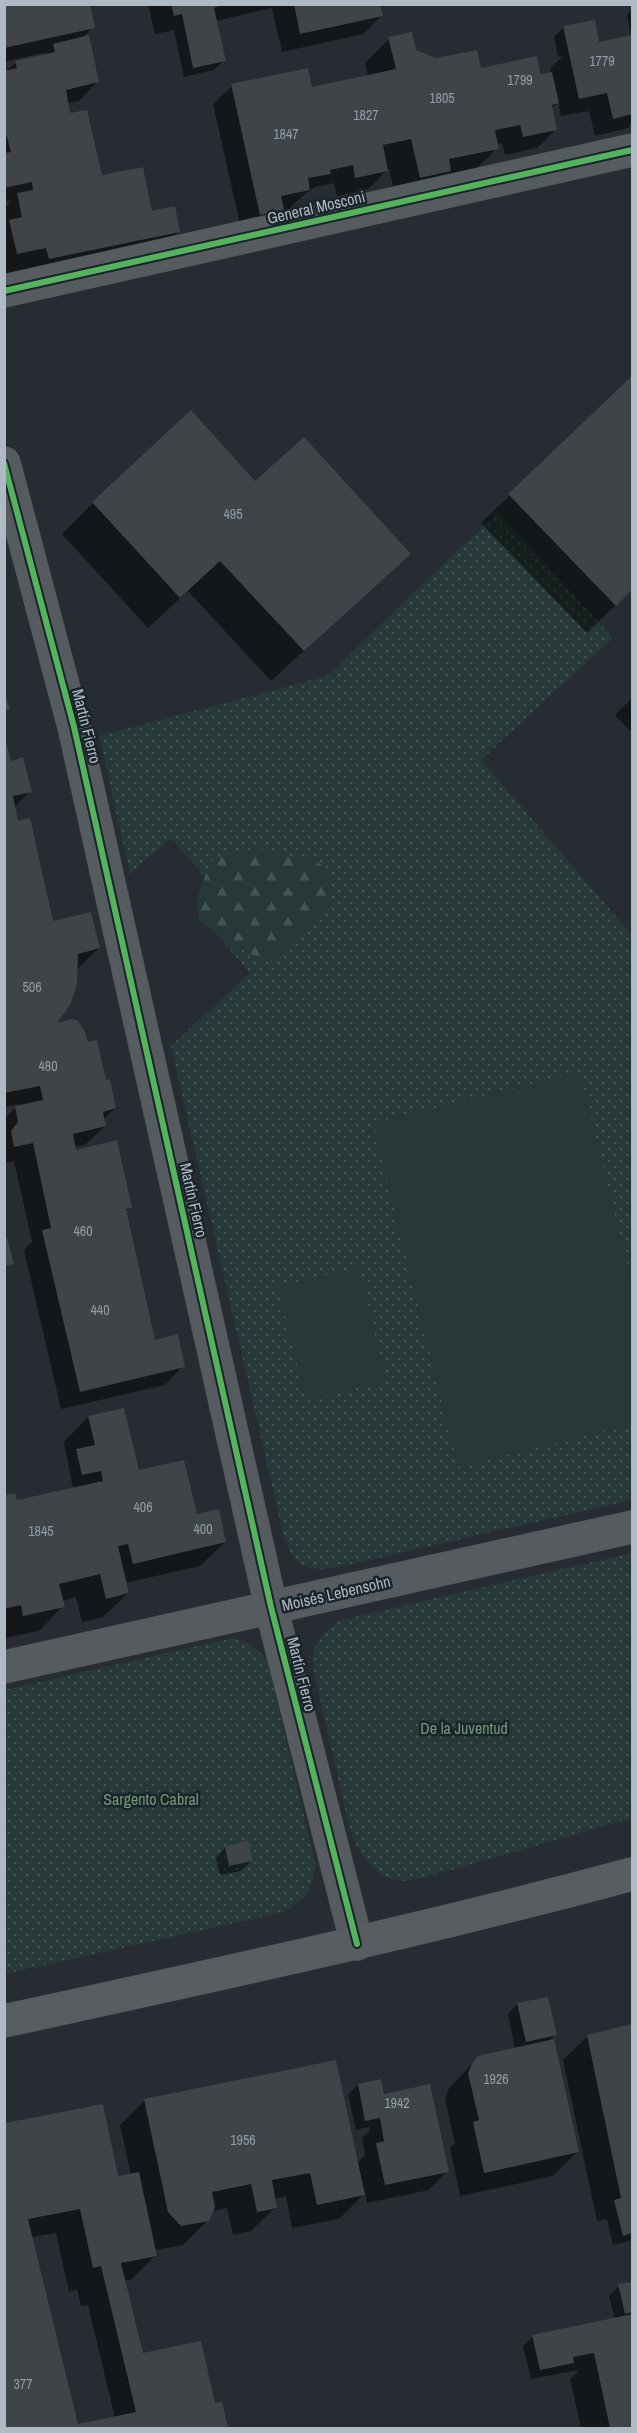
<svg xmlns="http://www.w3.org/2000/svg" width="637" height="2433" viewBox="0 0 637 2433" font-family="'Archivo Narrow',sans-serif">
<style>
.green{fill:url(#green-dots)}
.forest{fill:url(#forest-firs)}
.pitch{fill:#263938}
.shadow{fill:#0007;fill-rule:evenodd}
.building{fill:#3e4448;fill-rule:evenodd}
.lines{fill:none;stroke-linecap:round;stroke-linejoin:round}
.street-casing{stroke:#44484c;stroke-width:34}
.primary-casing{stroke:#43494e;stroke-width:34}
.street{stroke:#565b60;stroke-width:33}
.primary{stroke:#585d62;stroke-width:33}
.cycleway-casing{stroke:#1a242b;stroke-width:10}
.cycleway{stroke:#56b35d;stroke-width:6}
.labels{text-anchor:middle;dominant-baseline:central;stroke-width:5;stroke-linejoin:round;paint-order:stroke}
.number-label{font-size:14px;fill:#939ca5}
.street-label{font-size:16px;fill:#afbac4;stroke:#1a242b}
.park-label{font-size:16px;fill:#709873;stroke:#1a242b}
</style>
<defs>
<pattern id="green-dots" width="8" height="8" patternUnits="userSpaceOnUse" patternTransform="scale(1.5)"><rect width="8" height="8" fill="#263938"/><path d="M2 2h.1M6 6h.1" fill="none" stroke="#435453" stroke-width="1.8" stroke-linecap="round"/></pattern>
<pattern id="forest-firs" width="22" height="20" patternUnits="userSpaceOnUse" patternTransform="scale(1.5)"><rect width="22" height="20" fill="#263938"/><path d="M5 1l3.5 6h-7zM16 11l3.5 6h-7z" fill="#435453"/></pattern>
</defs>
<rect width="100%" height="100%" fill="#262c31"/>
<!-- green -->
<path class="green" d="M498,512L613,638L481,760L632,935V1500L334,1568C305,1571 295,1567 284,1538L171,1046L250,973L204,919L211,884L171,838L130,874L99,736L327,676Z
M632,1553V1818L420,1879C414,1879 407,1881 401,1881C373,1878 356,1850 349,1826L314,1672C311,1645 318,1635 341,1620Z
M233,1638C248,1642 257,1648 267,1660L315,1862C314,1890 307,1898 284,1912L5,1974L4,1690Z"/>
<!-- forest -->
<path class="forest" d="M259,848L287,857H306L324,866L332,886L329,908L271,963L228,944L199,920L196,901L210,863L220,856Z"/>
<!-- pitch -->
<path class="pitch" d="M580,1072L632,1284V1424L458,1467L373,1123Z
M359,1267L386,1381L306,1401L278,1287Z"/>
<!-- shadow -->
<path class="shadow" d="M4,4L93,27L82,38L97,82L79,101L67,103L69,115L100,174L179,231L154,256L4,275V208L12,200L4,202V72L16,63L42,56L47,52L4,62Z
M148,4H379L381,16L363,34L282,52L272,8L216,21L224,60L214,70L184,77L174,30L155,34Z
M632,9V123L628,128L595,136L589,111L561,116L558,102L551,109L555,130L537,148L505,155L502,143L496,144L497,148L473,172L396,201L389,168L368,189L337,196L334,183L315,187L306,193L290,208L282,210L263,228L242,233L213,104L232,86L311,89L368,77L365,63L389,39L436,60L481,71L539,76L551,74L550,68L563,56L558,57L554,37L564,27L594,44L631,36L627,15Z
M632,378V589L587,633L481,523Z
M255,483L409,554L271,681L188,591L148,628L62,534L93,503Z
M632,698V733L615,715Z
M4,740L10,762L30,791L14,808L52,923L99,948L76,970L54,1026L105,1082L115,1108L103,1120L105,1126L86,1144L74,1147L75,1152L130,1207L125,1212L154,1341L183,1366L165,1385L61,1409L24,1250L32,1242L14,1161L4,1163V1119L19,1104L4,1107Z
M123,1410L137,1472L196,1516L225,1542L200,1566L125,1583L128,1593L103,1617L82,1622L76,1597L62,1601L63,1606L39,1631L4,1638V1497L15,1502L75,1489L72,1484L64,1442L88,1417Z
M225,1848L251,1861L241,1871L220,1875L216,1858Z
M517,2004L555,2035L548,2042L577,2152L553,2176L460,2196L450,2147L455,2143L445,2099L449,2088L479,2057L515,2049L508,2014Z
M632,2026V2240L613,2245L607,2219L597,2221L563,2060L588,2036Z
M358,2085L383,2097L447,2171L429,2190L367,2203L365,2193L339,2219L292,2228L286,2196L274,2199L276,2207L251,2231L233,2235L227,2208L212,2211L208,2220L183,2245L156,2250L153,2247L155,2256L131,2280L124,2281L142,2354L214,2404H221L226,2428H4V2124L101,2106L117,2178L131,2175L120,2125L145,2100L357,2164L365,2155L362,2138L370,2130V2127L356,2130L348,2095ZM56,2233L69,2292L77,2289L81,2306L88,2305L115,2418L76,2426L31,2237Z
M632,2283V2428H581L570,2379L579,2370L531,2379L523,2346L533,2336L615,2319L609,2296L619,2286Z"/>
<!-- building -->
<path class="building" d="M4,4H90L95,28L4,48Z
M171,4H224L214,8L226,61L193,68L182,14L174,16Z
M294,4H380L383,16L300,34Z
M595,20L599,42L632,35V114L613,119L607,93L579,99L563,26Z
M412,32L416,50L436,58L477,50L481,68L537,56L540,74L552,72L559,103L552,105L557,130L523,137L520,125L495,130L499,149L449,159L451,171L420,178L411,139L383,145L388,171L355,178L353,165L330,170L331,174L308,178L310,190L281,196L284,210L260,215L231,84L308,68L312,87L396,69L388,37Z
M89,35L99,82L66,90L70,113L87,110L102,175L143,167L152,211L175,206L180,232L49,259L46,248L17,254L9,220L22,217L17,193L33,190L32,182L4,188V153L11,152L4,127V71L17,68L15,61L55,52L53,44Z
M632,376V590L616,606L508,494Z
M191,410L255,481L304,437L411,554L304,651L220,561L180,598L92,502Z
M4,692L10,709L4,710Z
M5,738L11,761L23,757L32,792L13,796L18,821L30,818L53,921L91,912L100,948L78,954L77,984L70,1005L57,1023L73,1019L78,1021L84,1030L88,1042L97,1040L106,1080L110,1079L116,1108L103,1112L106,1126L73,1134L76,1150L117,1140L132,1208L126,1209L155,1340L178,1334L185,1367L80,1392L42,1230L51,1228L33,1143L14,1147L11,1131L18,1122L15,1106L43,1100L40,1086L4,1093Z
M7,1238L14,1264L4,1266V1239Z
M124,1408L139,1470L184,1460L197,1514L219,1509L226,1542L133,1564L128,1544L118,1546L129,1593L106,1599L100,1574L59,1584L65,1607L23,1616L21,1605L4,1609V1496L15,1493L17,1500L103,1481L101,1471L82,1475L76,1449L95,1445L88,1416Z
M248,1841L253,1861L229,1866L225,1846Z
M548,1997L557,2035L526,2042L517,2003Z
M632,2024V2233L623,2236L614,2200L621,2198L587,2035Z
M554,2039L579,2152L484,2173L473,2122L479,2120L468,2073L473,2062L478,2056Z
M336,2060L365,2195L317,2205L310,2173L272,2180L277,2208L257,2212L251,2184L212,2192L215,2207L209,2221L181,2226L168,2212L144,2099Z
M381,2079L384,2094L430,2084L449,2172L385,2185L376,2143L384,2141L380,2118L365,2121L358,2084Z
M103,2104L118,2176L139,2172L157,2256L121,2263L143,2353L201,2341L215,2403L222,2402L228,2428H6L5,2123ZM80,2209L93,2268L101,2266L136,2412L78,2424L28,2219Z
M632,2282V2312L625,2314L618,2284Z
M632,2314V2428H610L594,2353L573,2357L574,2363L540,2370L532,2335Z"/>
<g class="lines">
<!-- street casing -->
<g class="street-casing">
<path id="street" d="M4,291L632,150
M4,463L74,727L271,1607L357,1944
M4,1667L632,1527"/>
</g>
<!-- primary casing -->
<g class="primary-casing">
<path id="primary" d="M4,2021C215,1975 425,1930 632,1874"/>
</g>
<!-- street -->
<use href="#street" class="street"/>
<!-- primary -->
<use href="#primary" class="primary"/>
<!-- cycleway casing -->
<g class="cycleway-casing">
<path id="cycleway" d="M4,291L632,150
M4,463L74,727L271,1607L357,1944"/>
</g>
<!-- cycleway -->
<use href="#cycleway" class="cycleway"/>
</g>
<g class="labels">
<!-- number labels -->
<g class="number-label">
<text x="602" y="61">1779</text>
<text x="520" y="80">1799</text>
<text x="442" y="98">1805</text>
<text x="366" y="115">1827</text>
<text x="286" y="134">1847</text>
<text x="233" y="514">495</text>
<text x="32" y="987">506</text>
<text x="48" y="1066">480</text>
<text x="83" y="1231">460</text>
<text x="100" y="1310">440</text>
<text x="143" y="1507">406</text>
<text x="203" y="1529">400</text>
<text x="41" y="1531">1845</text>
<text x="496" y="2079">1926</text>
<text x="397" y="2103">1942</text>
<text x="243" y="2140">1956</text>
<text x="23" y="2384">377</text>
</g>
<!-- street labels -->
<g class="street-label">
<text transform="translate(316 207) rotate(-13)">General Mosconi</text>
<text transform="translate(87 726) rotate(76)">Martín Fierro</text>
<text transform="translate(194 1200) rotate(77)">Martín Fierro</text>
<text transform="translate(336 1593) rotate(-13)">Moisés Lebensohn</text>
<text transform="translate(302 1674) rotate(76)">Martín Fierro</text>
</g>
<!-- park labels -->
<g class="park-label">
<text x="464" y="1728">De la Juventud</text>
<text x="151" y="1799">Sargento Cabral</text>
</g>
</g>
<!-- border -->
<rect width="637" height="2433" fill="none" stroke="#afbac4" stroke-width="12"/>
</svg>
